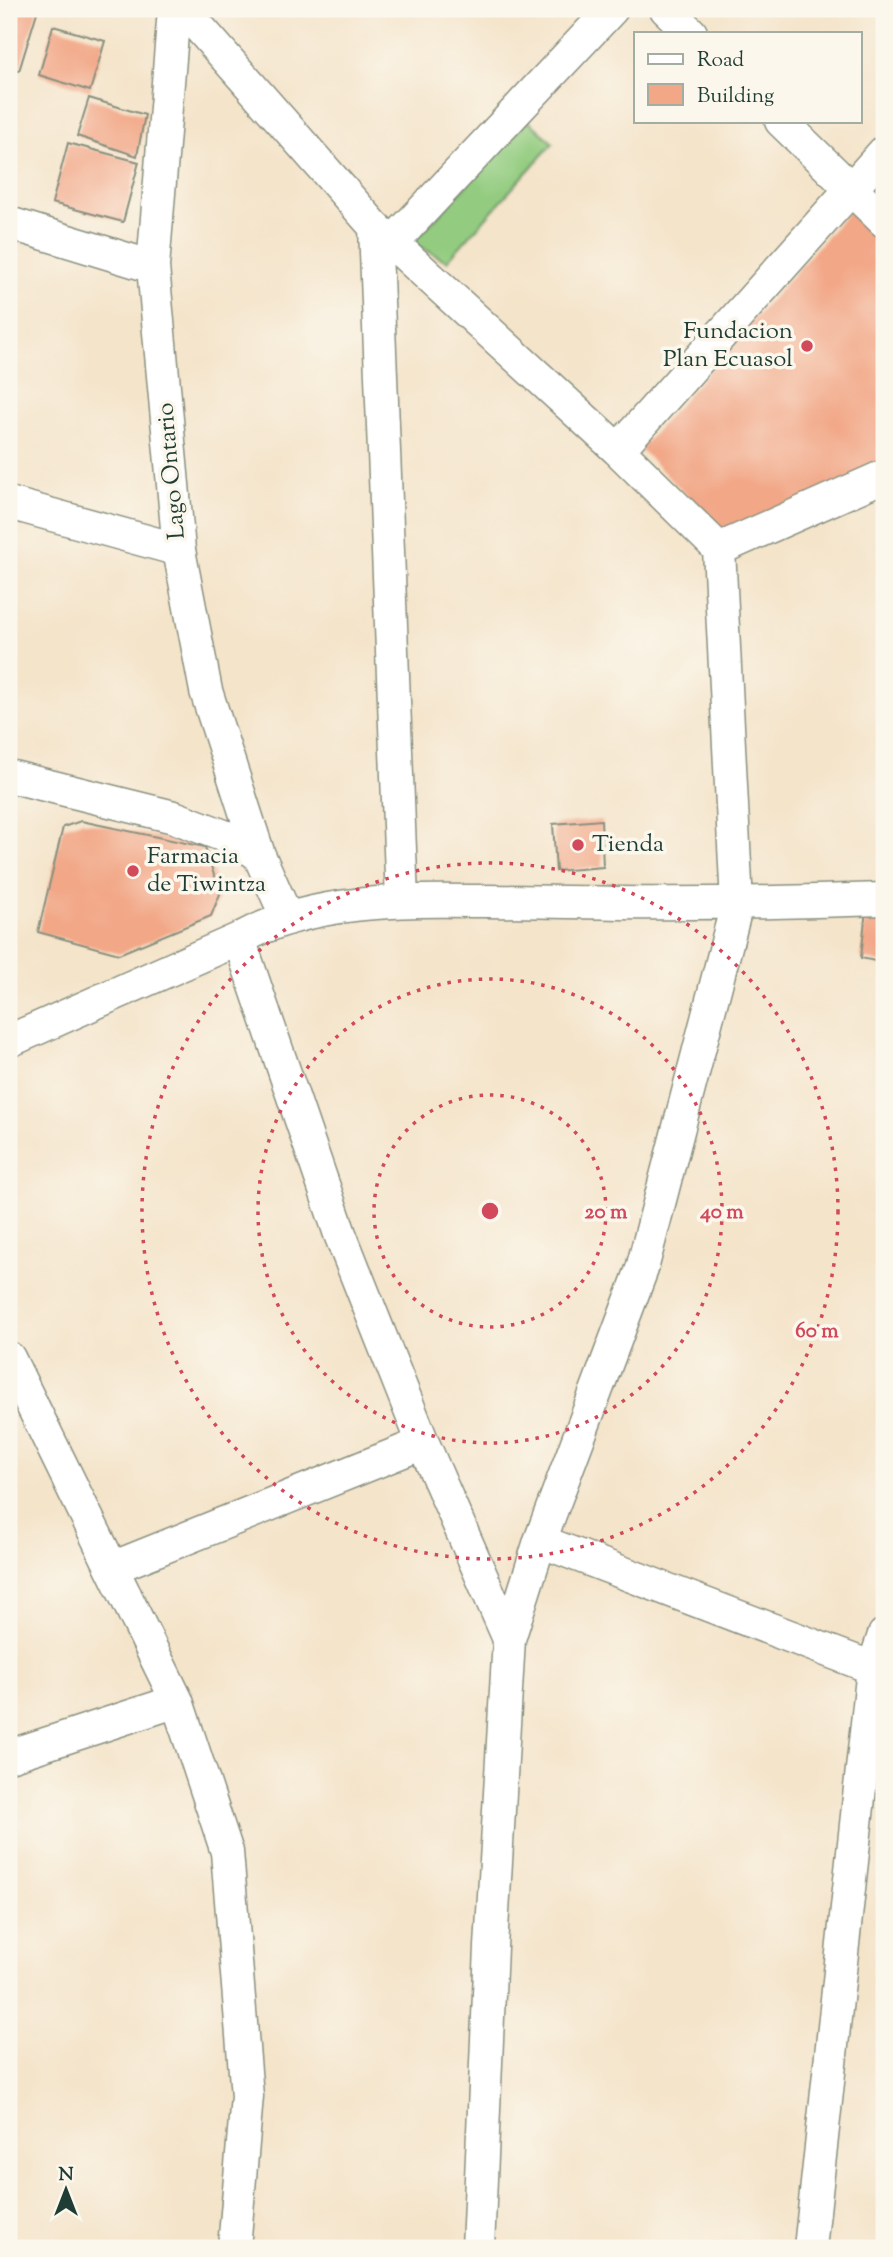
<svg xmlns="http://www.w3.org/2000/svg" width="893" height="2257" viewBox="0 0 893 2257" font-family="'Sorts Mill Goudy',serif">
<style>
.green{fill:#93cc80;stroke:#59845a;stroke-width:2}
.building{fill:#f2a787}
.lines{fill:none;stroke-linecap:round;stroke-linejoin:round}
.minor-casing{stroke:#8a907f;stroke-width:35}
.minor{stroke:#fff;stroke-width:32}
.ring{fill:none;stroke:#d1495b;stroke-width:3.5;stroke-dasharray:3.5 7}
.poi-dot{fill:#d1495b;stroke:#fbf7ec;stroke-width:2.5}
.labels{text-anchor:middle;dominant-baseline:central;stroke-width:7;stroke-linejoin:round;paint-order:stroke}
.poi-label{font-size:24px;fill:#1f3d34;stroke:#fbf7ec;text-anchor:start}
.street-label{font-size:24px;fill:#1f3d34;stroke:#fbf7ec}
.centre{fill:#d1495b;stroke:#fbf7ec;stroke-width:3.5}
.ring-label{font-size:21px;text-anchor:middle;font-weight:bold;fill:#d1495b;stroke:#fbf7ec;stroke-width:7;stroke-linejoin:round;paint-order:stroke}
</style>
<rect width="100%" height="100%" fill="#fbf7ec"/>
<filter id="ink" filterUnits="userSpaceOnUse"><feTurbulence type="fractalNoise" baseFrequency=".0143" numOctaves="2"/><feDisplacementMap in="SourceGraphic" scale="14" xChannelSelector="R" yChannelSelector="G"/><feConvolveMatrix kernelMatrix="1 2 1 2 8 2 1 2 1" color-interpolation-filters="sRGB"/></filter>
<filter id="wash" filterUnits="userSpaceOnUse"><feTurbulence type="fractalNoise" baseFrequency=".00686" numOctaves="4" result="noise"/><feDisplacementMap in="SourceGraphic" scale="28" xChannelSelector="R" yChannelSelector="G"/><feGaussianBlur stdDeviation="1.57" result="paint"/><feColorMatrix in="noise" values="0 0 0 0 0 0 0 0 0 0 0 0 0 0 0 0 0 1.4 0 .05"/><feComposite in="paint" operator="in"/></filter>
<g filter="url(#wash)">
<rect width="100%" height="100%" fill="#f4e4ca"/>
<!-- green -->
<path class="green" d="M528,120L553,143L447,261L412,243Z"/>
<g id="blocks">
<!-- building -->
<path class="building" d="M9,9H38L19,71L9,68Z
M53,26L105,41L90,91L39,75Z
M89,98L145,115L137,156L77,136Z
M68,143L139,162L123,222L52,203Z
M850,210L884,243V464L726,534L640,449Z
M601,820L603,867L556,871L553,824Z
M81,821L205,847L220,894L211,916L119,954L38,932L63,827Z
M866,909L884,911V963L861,958Z"/>
</g>
</g>
<g filter="url(#ink)">
<use href="#blocks" fill-opacity="0" stroke="#8a907f" stroke-width="2"/>
<g class="lines">
<!-- minor casing -->
<g class="minor-casing">
<path id="minor" d="M174,9L153,267L179,550L206,691L259,855L287,918
M183,9L375,227L618,450L719,549L737,904L642,1269L540,1541L509,1639L491,1947L478,2248
M666,9L691,33
M781,121L884,221
M9,223L153,267
M375,227L402,900
M393,242L612,9
M618,450L884,152
M9,503L179,550
M719,549L884,476
M9,776L174,817L240,842L259,855
M239,939L340,1234L423,1443L509,1639
M9,1041L239,939C313,899 400,900 482,901C528,901 574,902 620,903C708,904 796,902 884,899
M9,1358L177,1701L227,1852L247,2096L234,2248
M540,1541L873,1668
M112,1568L423,1443
M9,1756L177,1701
M810,2248L873,1668L884,1635"/>
</g>
<!-- minor -->
<use href="#minor" class="minor"/>
</g>
</g>
<!-- distance rings -->
<g class="ring">
<circle cx="490" cy="1211" r="116"/>
<circle cx="490" cy="1211" r="232"/>
<circle cx="490" cy="1211" r="348"/>
</g>
<!-- markers -->
<g class="poi-dot">
<circle cx="807" cy="346" r="7"/>
<circle cx="578" cy="845" r="7"/>
<circle cx="133" cy="871" r="7"/>
</g>
<g class="labels">
<!-- poi labels -->
<g class="poi-label">
<text x="793" y="332" text-anchor="end">Fundacion<tspan x="793" dy="28">Plan Ecuasol</tspan></text>
<text x="592" y="845">Tienda</text>
<text x="147" y="857">Farmacia<tspan x="147" dy="28">de Tiwintza</tspan></text>
</g>
<!-- street labels -->
<g class="street-label">
<text transform="translate(172 471) rotate(-95)">Lago Ontario</text>
</g>
</g>
<circle cx="490" cy="1211" r="10" class="centre"/>
<g class="ring-label">
<text x="606" y="1218">20 m</text>
<text x="722" y="1218">40 m</text>
<text x="817" y="1337">60 m</text>
</g>
<!-- margin -->
<rect width="893" height="2257" fill="none" stroke="#fbf7ec" stroke-width="35"/>
<!-- legend -->
<rect x="634" y="32" width="228" height="91" fill="#fbf7ec" stroke="#a3ada2" stroke-width="2"/>
<rect x="648" y="54" width="35" height="10" fill="#ffffff" stroke="#a3ada2" stroke-width="2"/>
<text x="697" y="66" font-size="21" fill="#1f3d34">Road</text>
<rect x="648" y="84" width="35" height="21" fill="#f2a787" stroke="#a3ada2" stroke-width="2"/>
<text x="697" y="102" font-size="21" fill="#1f3d34">Building</text>
<!-- north arrow -->
<g transform="translate(66 2190)" stroke="#fbf7ec" stroke-width="5" paint-order="stroke">
<path d="M0-5L12 26L0 18L-12 26Z" fill="#1f3d34"/>
<text y="-10" font-size="19" font-weight="bold" text-anchor="middle" fill="#1f3d34">N</text>
</g>
</svg>
